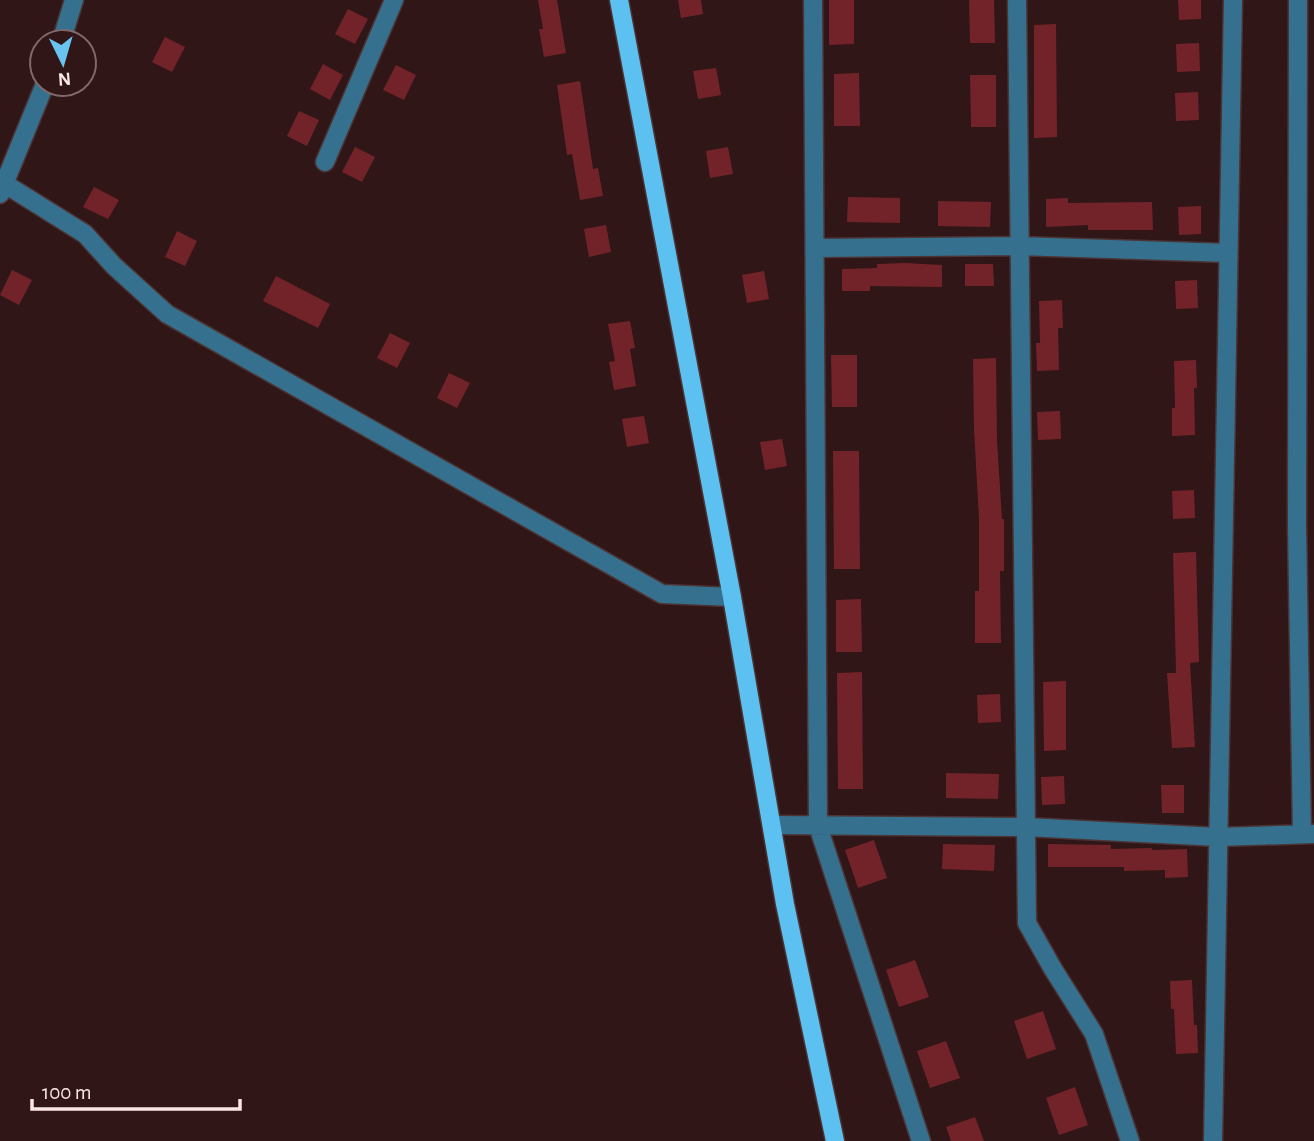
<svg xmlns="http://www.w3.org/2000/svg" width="1314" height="1141" viewBox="0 0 1314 1141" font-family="'Alegreya Sans',sans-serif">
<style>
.building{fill:#722329}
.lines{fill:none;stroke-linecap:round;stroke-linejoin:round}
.minor-casing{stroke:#4c3334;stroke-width:21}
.major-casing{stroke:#4c3334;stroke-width:21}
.minor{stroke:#35718e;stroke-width:18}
.major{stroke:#5cc1f1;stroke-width:18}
</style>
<rect width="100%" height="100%" fill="#301617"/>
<!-- building -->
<path class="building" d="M538,0H557L566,53L544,57L539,29H543Z
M678,0H701L703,14L681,18Z
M829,0H854V44L829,45Z
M969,0H994L995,43H970Z
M1178,0H1201V19L1179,20Z
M348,9L368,19L355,44L335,34Z
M1056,24L1057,137L1034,138V25Z
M165,37L185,47L172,72L152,62Z
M1199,43L1200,71L1177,72L1176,44Z
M323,64L343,75L330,100L310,89Z
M396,65L416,75L404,100L383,90Z
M716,68L721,95L698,99L693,71Z
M859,73L860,126H834V74Z
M970,75H996V127H971Z
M580,81L593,169L598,168L603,196L580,200L572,154L567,155L557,85Z
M1198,92L1199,120L1176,121L1175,93Z
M299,111L319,120L307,146L287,136Z
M355,147L375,157L362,182L342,172Z
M728,147L733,174L710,178L706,151Z
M94,187L119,200L108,219L83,207Z
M848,197L900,198V223L847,222Z
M1068,198V203L1152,202L1153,230H1088V225L1046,227V199Z
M938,201L991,202L990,227L938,226Z
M1201,206V234L1179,235L1178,207Z
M606,225L611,252L589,257L584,229Z
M177,231L197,241L185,266L165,257Z
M905,263L942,265V287L870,286V291H842V269L877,268V264Z
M965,264H993L994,286H965Z
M12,270L32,280L19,305L0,295Z
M764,271L769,299L747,303L742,275Z
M276,276L330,304L318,328L263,301Z
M1197,280L1198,308L1176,309L1175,281Z
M1062,300L1063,328H1058L1059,370L1037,371L1036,343H1040L1039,301Z
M630,321L635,348L630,349L636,386L614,390L609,362L615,361L608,324Z
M390,333L410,343L397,368L377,358Z
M831,355H857V407H832Z
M996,358L997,441L1002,519H1004V571H1000L1001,643H975V591H979V519L974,429L973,359Z
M1196,360L1197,388H1194L1195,435L1172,436V408H1175L1174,361Z
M449,373L470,383L457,408L437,398Z
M1060,411L1061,439L1038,440L1037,412Z
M644,416L649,443L627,447L622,419Z
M782,439L787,466L765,470L760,442Z
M833,451H859L860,569H834Z
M1194,490L1195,518L1173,519L1172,491Z
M1196,552L1199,662L1190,663L1195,747L1172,748L1167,673H1176L1173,553Z
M861,599L862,652H836V600Z
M862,672L863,789H838L837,673Z
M1066,681V750L1044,751L1043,682Z
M1000,694L1001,722L978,723L977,695Z
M946,773L999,774L998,799L946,798Z
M1064,776L1065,804L1042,805L1041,777Z
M1161,785H1184V813H1162Z
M874,840L887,878L858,888L845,850Z
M943,844L995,845L994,871L942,869Z
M1048,844L1111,845V849L1152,848V850L1187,849L1188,877L1165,878V870L1124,871V867H1048Z
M915,960L929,997L899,1007L886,970Z
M1192,980L1194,1025H1197L1198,1053L1176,1054L1174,1009H1171L1170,981Z
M1043,1011L1056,1049L1027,1059L1014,1021Z
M946,1041L960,1078L930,1088L917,1051Z
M1075,1087L1088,1125L1059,1135L1046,1098Z
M975,1117L984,1141H951L946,1127Z"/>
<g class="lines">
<!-- minor casing -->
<g class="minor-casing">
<path id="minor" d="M813,0L818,826L921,1141
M1017,0L1027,923L1053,969L1094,1034L1130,1141
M1298,0L1297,526L1302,834
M61,42L74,0
M325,162L394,0
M0,181L85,234L114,266L167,314L662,594L732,597
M0,194L45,84
M816,248L1019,246L1228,253
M773,825L1026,827L1218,837L1314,834
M1213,1141L1233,0"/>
</g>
<!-- major casing -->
<g class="major-casing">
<path id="major" d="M619,0L732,597L785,904L835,1141"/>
</g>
<!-- minor -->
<use href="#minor" class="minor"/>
<!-- major -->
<use href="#major" class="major"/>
</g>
<!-- north arrow -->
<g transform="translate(63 63) rotate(175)"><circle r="33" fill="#301617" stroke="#81696a" stroke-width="2"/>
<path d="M0-5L12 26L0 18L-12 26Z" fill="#69c4f0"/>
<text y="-10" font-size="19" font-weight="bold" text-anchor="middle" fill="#fae6e6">N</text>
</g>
<!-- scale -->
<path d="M32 1099v10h208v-10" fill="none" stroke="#fae6e6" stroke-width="3.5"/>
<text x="42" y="1099" font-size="21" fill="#fae6e6" stroke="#301617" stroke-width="5" paint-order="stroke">100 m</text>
</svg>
